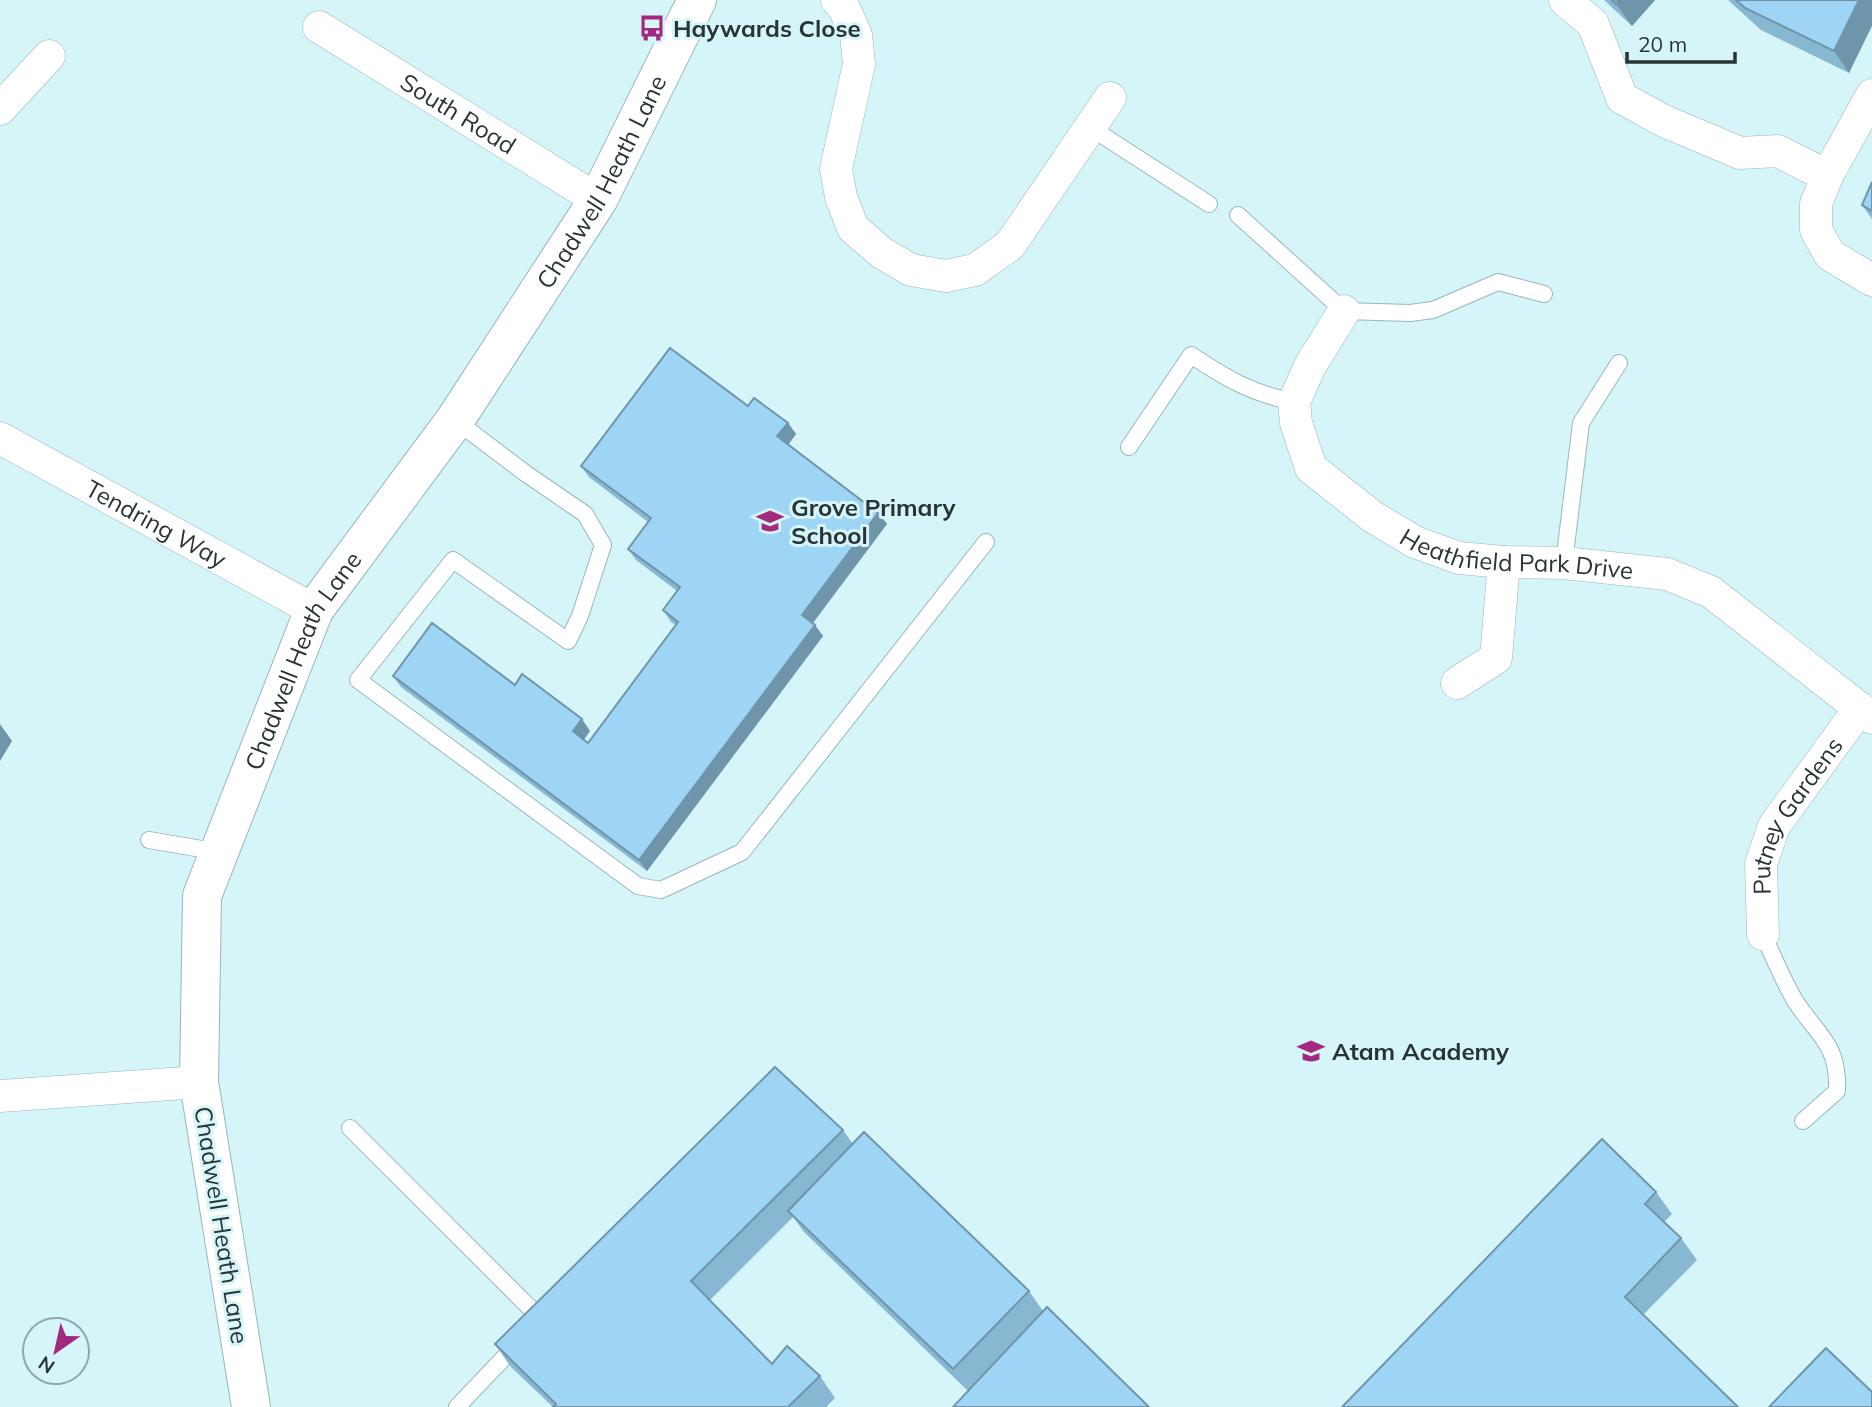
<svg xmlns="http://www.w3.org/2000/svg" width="1872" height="1407" viewBox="0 0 1872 1407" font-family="Mulish,sans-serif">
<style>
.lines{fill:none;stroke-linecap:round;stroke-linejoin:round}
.lane-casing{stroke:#99b6ba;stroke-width:18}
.street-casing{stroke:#99b6ba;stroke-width:33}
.secondary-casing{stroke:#99b6ba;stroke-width:40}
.lane{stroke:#fff;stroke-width:16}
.street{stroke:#fff;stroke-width:32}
.secondary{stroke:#fff;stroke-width:38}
.wall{fill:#88b7d2}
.shaded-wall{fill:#6f95ab}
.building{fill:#9ed5f4;stroke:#6f95ab;stroke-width:2}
.labels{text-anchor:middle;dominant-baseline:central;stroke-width:6;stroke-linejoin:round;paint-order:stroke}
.poi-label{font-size:24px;font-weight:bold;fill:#283436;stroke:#d6f5f9;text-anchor:start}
.street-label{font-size:24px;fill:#283436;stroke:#d6f5f9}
</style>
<rect width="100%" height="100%" fill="#d6f5f9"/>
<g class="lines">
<!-- lane casing -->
<g class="lane-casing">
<path id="lane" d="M1091,128L1209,204
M1238,215L1344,311L1410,313L1433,310L1498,282L1544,294
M455,420L525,473L585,514L603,545L580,616L568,641L453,560L358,680L638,886L661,890L742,852L986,542
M1129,447L1191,355C1227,379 1251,393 1294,402
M1564,563L1581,423L1619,363
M149,840L219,852
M1763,934C1773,956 1782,978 1794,999C1816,1035 1839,1042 1837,1091L1803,1121
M350,1128L541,1319L536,1324
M457,1407L518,1343"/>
</g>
<!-- street casing -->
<g class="street-casing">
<g id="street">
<path d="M837,0L844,8L856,35L859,64L836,169L841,197L853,228L882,253L911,270L946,276L975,270L1010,245L1110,98"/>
<path d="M1565,0L1593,24L1622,98L1664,121L1740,153L1778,151L1827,176"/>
<path id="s1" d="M319,27L598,200"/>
<path d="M1872,95L1827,176L1816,204V230L1830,255L1872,280"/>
<path d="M0,109L49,56"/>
<path id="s2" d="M1344,311L1310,366L1294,402L1296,423L1311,468L1373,517L1415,542L1459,558L1504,562L1564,563L1667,574L1711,592L1872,718"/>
<path id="s3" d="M0,438L314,610"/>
<path d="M1457,683L1496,658L1504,562"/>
<path id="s4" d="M1763,934L1761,864L1774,826L1860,708"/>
<path d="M0,1096L199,1082"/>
</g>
</g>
<!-- secondary casing -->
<g class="secondary-casing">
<g id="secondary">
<path id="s5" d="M251,1407L199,1082L202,896L314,610L455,420L598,200L697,0"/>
</g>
</g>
<!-- lane -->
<use href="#lane" class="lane"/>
<!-- street -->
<use href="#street" class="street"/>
<!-- secondary -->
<use href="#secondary" class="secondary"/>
</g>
<!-- wall -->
<path class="wall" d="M1604,0H1655L1632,26Z
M1728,0H1872L1849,73L1761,30Z
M1862,205L1872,211V219Z
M748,406L788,423L796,434L788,444L878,513L887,524L812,623L823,636L647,871L401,687L393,676L515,685L590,731L584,740L588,743L676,625L671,622L663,610L677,591L636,560L628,549L648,522L589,477L581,466Z
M843,1130L853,1144L1029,1291L1043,1311L968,1391L804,1232L793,1217L710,1300L772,1364L820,1376L835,1398L826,1407H553L510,1366L495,1344Z
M1656,1192L1672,1214L1664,1222L1681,1238L1697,1260L1643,1315L1342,1407Z"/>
<!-- shaded-wall -->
<path class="shaded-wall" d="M1620,0H1655L1632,26L1616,4Z
M1859,0H1872V26L1849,73L1834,51Z
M788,423L796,434L786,448L777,436Z
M878,513L887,524L810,627L802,615Z
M815,625L823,636L647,871L639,860Z
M582,719L590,731L581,743L573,731Z
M0,724L12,741L0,761Z"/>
<!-- building -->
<path class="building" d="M1612,0H1620L1616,4Z
M1736,0H1859L1834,51L1745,8Z
M1872,182V211L1862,205Z
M670,348L748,406L754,398L788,423L777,436L878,513L802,615L815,625L639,860L393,676L432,623L515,685L522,674L582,719L573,731L588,743L678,622L663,610L680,587L628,549L651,518L581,466Z
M775,1067L843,1130L691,1281L772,1364L787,1346L820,1376L788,1407H553L556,1404L495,1344Z
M864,1132L1029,1291L953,1369L788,1211Z
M1602,1139L1656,1192L1645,1204L1681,1238L1625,1297L1738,1407H1342Z
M1047,1307L1149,1407H953Z
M1826,1348L1872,1392V1407H1769Z"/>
<!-- icons -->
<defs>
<g id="bus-bare" transform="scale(2.1)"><path d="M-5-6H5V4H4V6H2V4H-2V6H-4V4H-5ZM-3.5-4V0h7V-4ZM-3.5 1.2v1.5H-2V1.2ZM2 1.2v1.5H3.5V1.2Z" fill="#a3297f" stroke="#d6f5f9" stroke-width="2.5" paint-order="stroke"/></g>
<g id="school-bare" transform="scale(2.1)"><path d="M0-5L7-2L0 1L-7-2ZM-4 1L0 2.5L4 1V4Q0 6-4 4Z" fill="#a3297f" stroke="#d6f5f9" stroke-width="2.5" paint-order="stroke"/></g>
</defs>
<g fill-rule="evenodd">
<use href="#bus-bare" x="652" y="28"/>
<use href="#school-bare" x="770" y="521"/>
<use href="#school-bare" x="1311" y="1051"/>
</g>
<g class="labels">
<!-- poi labels -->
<g class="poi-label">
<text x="673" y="28">Haywards Close</text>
<text x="791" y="507">Grove Primary<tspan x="791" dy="28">School</tspan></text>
<text x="1332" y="1051">Atam Academy</text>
</g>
<!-- street labels -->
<g class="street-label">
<text stroke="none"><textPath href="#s1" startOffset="164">South Road</textPath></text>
<text stroke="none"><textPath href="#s5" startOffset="1339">Chadwell Heath Lane</textPath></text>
<text stroke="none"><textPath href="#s3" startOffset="178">Tendring Way</textPath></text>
<text stroke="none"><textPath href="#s2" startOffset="404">Heathfield Park Drive</textPath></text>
<text stroke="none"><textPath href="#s5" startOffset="772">Chadwell Heath Lane</textPath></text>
<text stroke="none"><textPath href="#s4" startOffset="128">Putney Gardens</textPath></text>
<text transform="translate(222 1225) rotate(81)">Chadwell Heath Lane</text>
</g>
</g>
<!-- north arrow -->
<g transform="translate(56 1351) rotate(214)"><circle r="33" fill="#d6f5f9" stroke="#90a8ab" stroke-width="2"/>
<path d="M0-5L12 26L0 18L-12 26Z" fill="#a3297f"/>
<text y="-10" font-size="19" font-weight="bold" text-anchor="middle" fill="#283436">N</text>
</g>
<!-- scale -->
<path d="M1627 52v10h108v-10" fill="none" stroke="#283436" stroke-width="3.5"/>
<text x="1638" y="52" font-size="21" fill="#283436" stroke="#d6f5f9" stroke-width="5" paint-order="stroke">20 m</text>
</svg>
